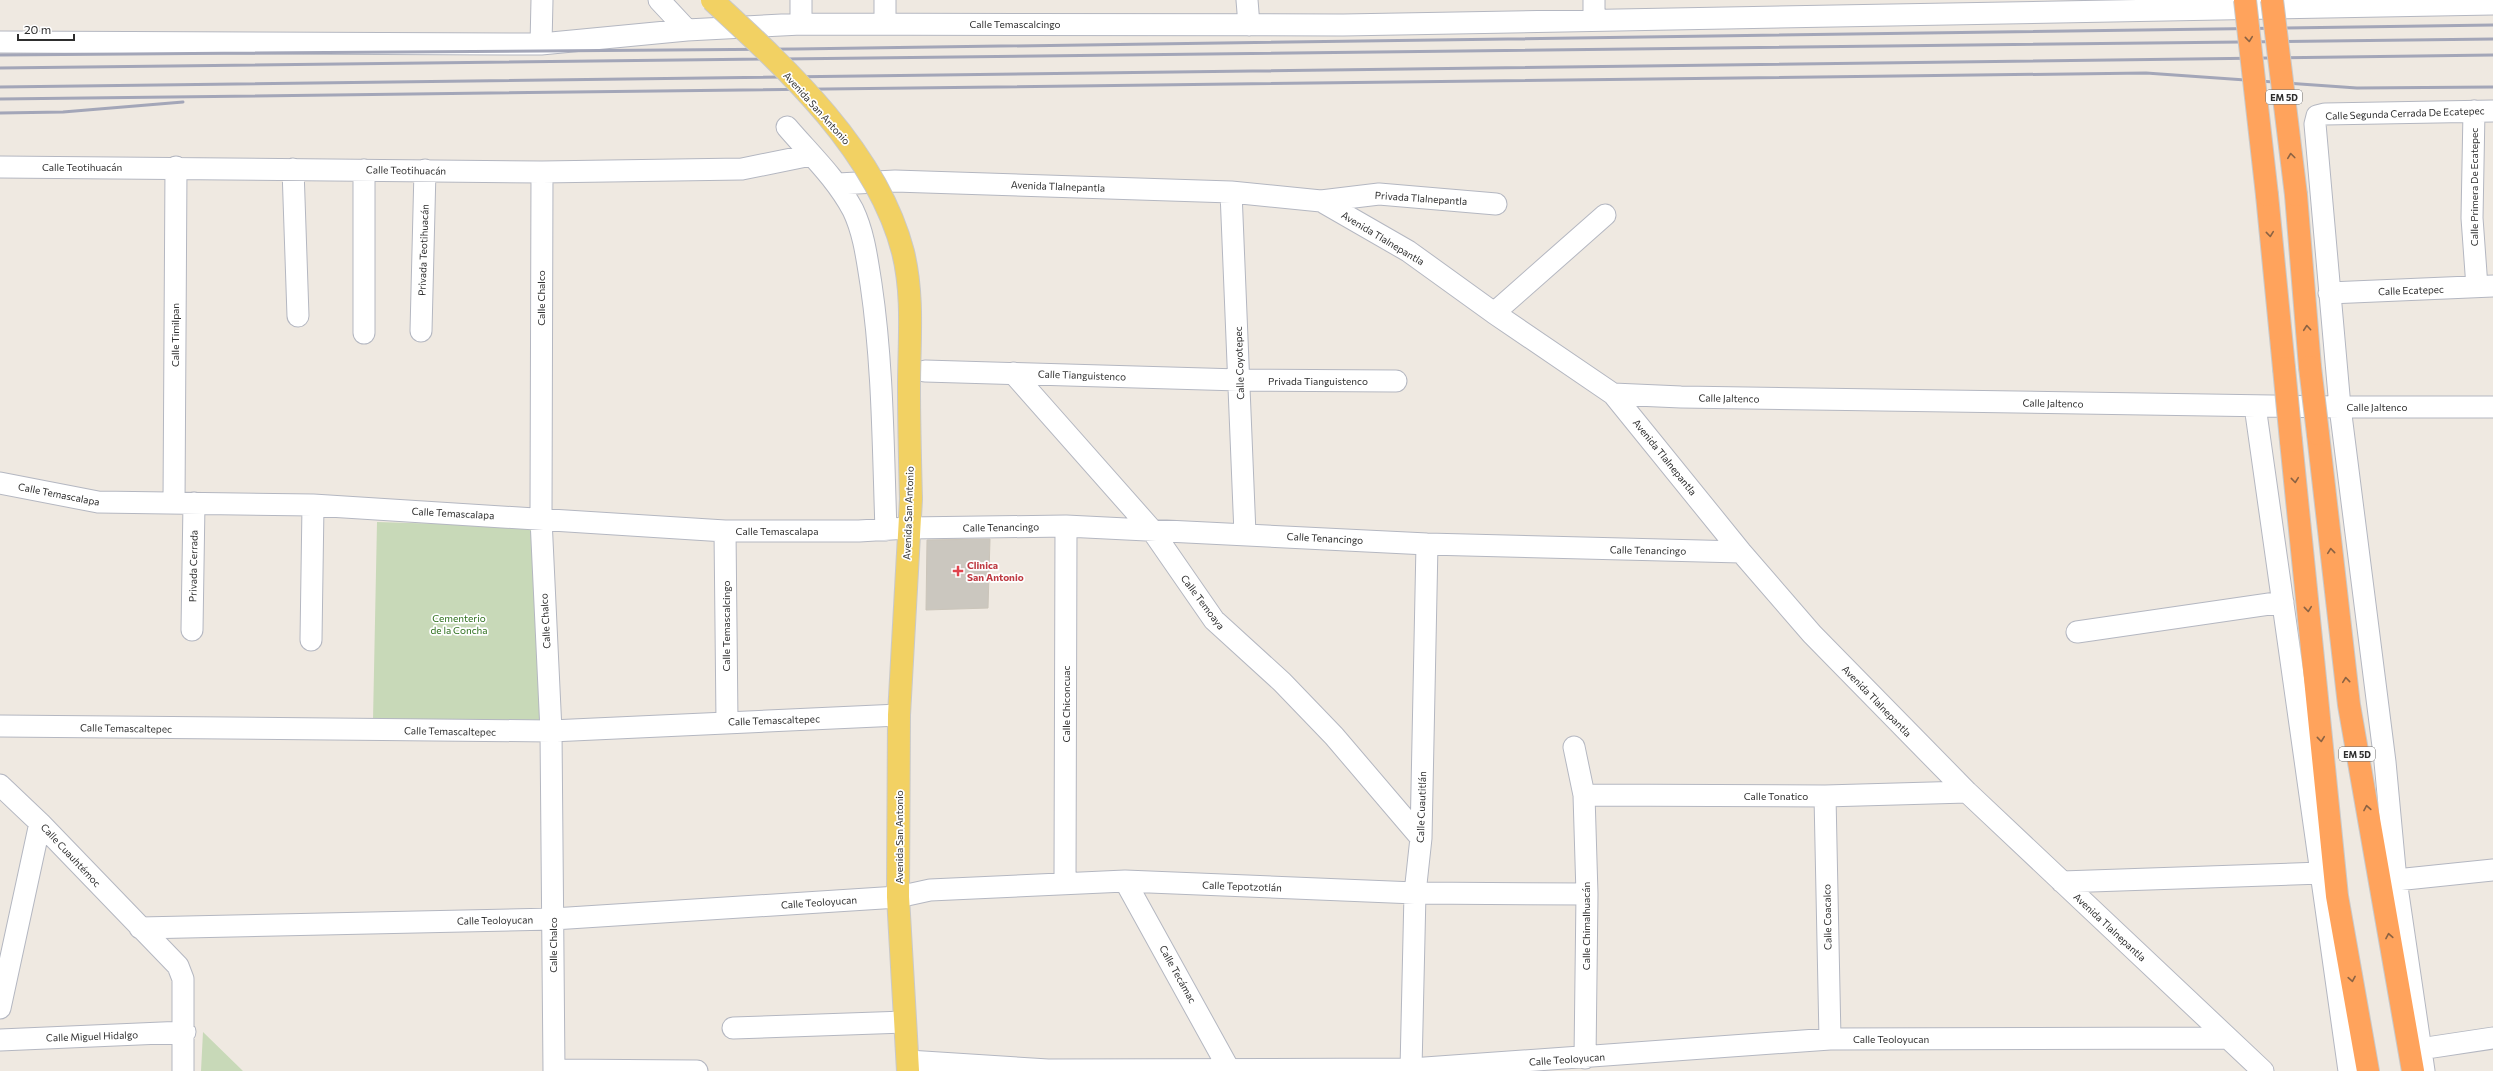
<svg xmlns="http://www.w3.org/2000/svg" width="2493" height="1071" viewBox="0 0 2493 1071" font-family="Commissioner,sans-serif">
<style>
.cemetery{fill:#c8d9b8}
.building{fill:#cbc7bf;stroke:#cbc5ba}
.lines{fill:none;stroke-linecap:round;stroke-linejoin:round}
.minor-casing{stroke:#b4b7c1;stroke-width:23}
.major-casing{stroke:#c9c9c9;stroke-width:24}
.highway-casing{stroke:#c9c9c9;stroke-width:24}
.minor{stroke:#fff;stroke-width:21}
.major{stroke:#f2d163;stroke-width:22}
.highway{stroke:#ffa35c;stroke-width:22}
.rail{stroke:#a3a6b8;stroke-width:3}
.major-bridge-casing{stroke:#c9c9c9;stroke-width:24;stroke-linecap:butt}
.highway-bridge-casing{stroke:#c9c9c9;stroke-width:24;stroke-linecap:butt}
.major-bridge{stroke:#f2d163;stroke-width:22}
.highway-bridge{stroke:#ffa35c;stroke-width:22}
.oneway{stroke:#8c6343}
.health-dot{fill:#e0444e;stroke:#fff;stroke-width:1.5}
.labels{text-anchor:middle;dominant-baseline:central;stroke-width:3.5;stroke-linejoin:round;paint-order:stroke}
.shield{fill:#fff;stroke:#6d6d6d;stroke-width:1}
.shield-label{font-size:9px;font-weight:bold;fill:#2e2e2e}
.street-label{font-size:10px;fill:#2e2e2e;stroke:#fff}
.health-label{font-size:10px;font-weight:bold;fill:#be3a42;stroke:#fff;text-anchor:start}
.park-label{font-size:10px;fill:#2c6e1b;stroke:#fff}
</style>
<rect width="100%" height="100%" fill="#efe9e1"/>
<!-- cemetery -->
<path class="cemetery" d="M377,522L541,527L545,721L373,720Z
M203,1032L243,1071H201Z"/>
<!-- building -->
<path class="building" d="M990,539L988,608L926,610L927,540Z"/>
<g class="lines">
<!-- minor casing -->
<g class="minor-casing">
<path id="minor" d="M659,0L687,30
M885,0V24
M1247,0L1249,25
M1594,0V20
M801,24V0
M0,42L541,44L687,30L801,24L1343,25L2493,4
M541,44L542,0
M2474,111L2472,218L2477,287
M787,127C810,154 836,178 853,210C864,233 867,259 871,284C883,365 883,447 886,530
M0,167L542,172L742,169L811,155
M293,169L298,316
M542,172L541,519L551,731L554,1071
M838,184L895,181L1231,192L1321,201L1408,251L1494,313L1613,394L1741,552L1812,634L1967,792L2263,1071
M1231,192L1245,534
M1321,201L1379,194L1496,204
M2329,293L2493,286
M1494,313L1605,215
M421,331L425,170
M364,333V170
M925,371L1239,380L1396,381
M1013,373L1151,529L1214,620L1282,682L1334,736L1421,838
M1613,394L1681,397L2340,407H2493
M2255,406L2349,1071
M0,483L98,502L313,505L725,531H859L908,528L1066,526L1427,544L1741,552
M174,503L176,167
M725,531L727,722
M192,630L194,503
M2077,632L2283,602
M311,640L313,505
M0,726L551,731L899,715
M1574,747L1584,795L1587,894L1585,1058
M0,785L40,823L178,966L183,979V1071
M1584,795L1825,796L1967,792
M1825,796L1830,1039
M2396,880L2493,870
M1125,881L1230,1071
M1065,882L1066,526
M2062,882L2322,873
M140,928L553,919L898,897L930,890L1125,881L1415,893L1587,894
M0,1008L40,823
M733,1028L905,1022
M0,1040L185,1032
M2420,1049L2493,1038
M908,1061L1048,1070L1411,1069L1830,1039L2227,1038
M1411,1069L1415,893L1421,838L1427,544
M554,1070L697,1071
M2424,1071L2396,880L2385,762L2340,407L2315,124L2317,116L2325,114L2493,111"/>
</g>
<!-- major casing -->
<g class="major-casing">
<path id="major" d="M908,1071L898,897L899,715L911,499"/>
</g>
<!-- highway casing -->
<g class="highway-casing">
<path id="highway" d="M2267,195L2284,368
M2296,195L2310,367
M2318,434L2349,705L2413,1071
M2291,441L2337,896L2368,1071"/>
</g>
<!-- minor -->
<use href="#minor" class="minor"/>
<!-- major -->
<use href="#major" class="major"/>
<!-- highway -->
<use href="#highway" class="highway"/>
<!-- rail -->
<path class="rail" d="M0,55L796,49L2493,25
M0,68L2493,39
M0,87L2493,55
M0,99L2146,73L2357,88L2493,87
M0,113L63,112L183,102"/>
<!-- major-bridge casing -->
<g class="major-bridge-casing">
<path id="major-bridge" d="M712,0C786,68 877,151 903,252C914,297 909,342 909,387C909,424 910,462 911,499"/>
</g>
<!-- highway-bridge casing -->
<g class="highway-bridge-casing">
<path id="highway-bridge" d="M2245,0L2267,195
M2272,0L2296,195
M2310,367L2318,434
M2284,368L2291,441"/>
</g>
<!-- major-bridge -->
<use href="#major-bridge" class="major-bridge"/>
<!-- highway-bridge -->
<use href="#highway-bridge" class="highway-bridge"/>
</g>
<!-- one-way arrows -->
<defs><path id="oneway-chevron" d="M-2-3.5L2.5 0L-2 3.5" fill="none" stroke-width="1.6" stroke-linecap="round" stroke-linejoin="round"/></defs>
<g class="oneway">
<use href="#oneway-chevron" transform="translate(2249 39) rotate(84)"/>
<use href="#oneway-chevron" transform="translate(2291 156) rotate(-97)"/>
<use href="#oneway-chevron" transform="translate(2270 234) rotate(84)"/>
<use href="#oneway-chevron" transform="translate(2307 328) rotate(-95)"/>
<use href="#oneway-chevron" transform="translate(2295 480) rotate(84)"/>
<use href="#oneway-chevron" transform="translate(2331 551) rotate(-96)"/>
<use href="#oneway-chevron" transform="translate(2308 609) rotate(84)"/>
<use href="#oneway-chevron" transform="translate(2346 680) rotate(-96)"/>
<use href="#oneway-chevron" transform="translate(2321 739) rotate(84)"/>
<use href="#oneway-chevron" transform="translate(2367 808) rotate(-100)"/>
<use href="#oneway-chevron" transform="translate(2389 936) rotate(-100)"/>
<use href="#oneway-chevron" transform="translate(2352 979) rotate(80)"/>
</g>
<!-- markers -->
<path class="health-dot" d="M956 565h4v4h4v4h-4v4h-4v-4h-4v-4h4z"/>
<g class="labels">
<!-- shield labels -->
<g class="shield">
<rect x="2266" y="90" width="36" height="14" rx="3"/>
<rect x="2339" y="747" width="36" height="14" rx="3"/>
</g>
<g class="shield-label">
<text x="2284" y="97">EM 5D</text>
<text x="2357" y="754">EM 5D</text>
</g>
<!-- street labels -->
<g class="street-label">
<text x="1015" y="24">Calle Temascalcingo</text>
<text transform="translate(817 108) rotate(48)">Avenida San Antonio</text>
<text transform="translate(2405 113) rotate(-2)">Calle Segunda Cerrada De Ecatepec</text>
<text x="82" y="167">Calle Teotihuacán</text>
<text transform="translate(406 170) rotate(1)">Calle Teotihuacán</text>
<text transform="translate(1058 186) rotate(2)">Avenida Tlalnepantla</text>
<text transform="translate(2474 187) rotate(-90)">Calle Primera De Ecatepec</text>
<text transform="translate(1421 198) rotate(4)">Privada Tlalnepantla</text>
<text transform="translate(1383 238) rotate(31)">Avenida Tlalnepantla</text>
<text transform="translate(423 250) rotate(-88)">Privada Teotihuacán</text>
<text transform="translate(2411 290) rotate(-2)">Calle Ecatepec</text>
<text transform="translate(541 298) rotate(-90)">Calle Chalco</text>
<text transform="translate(175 335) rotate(-90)">Calle Timilpan</text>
<text transform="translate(1239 363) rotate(-92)">Calle Coyotepec</text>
<text transform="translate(1082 375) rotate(2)">Calle Tianguistenco</text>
<text x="1318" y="381">Privada Tianguistenco</text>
<text transform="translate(1729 398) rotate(1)">Calle Jaltenco</text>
<text transform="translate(2053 403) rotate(1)">Calle Jaltenco</text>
<text x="2377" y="407">Calle Jaltenco</text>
<text transform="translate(1665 457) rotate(51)">Avenida Tlalnepantla</text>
<text transform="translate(59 494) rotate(11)">Calle Temascalapa</text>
<text transform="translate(453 513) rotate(3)">Calle Temascalapa</text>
<text transform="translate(908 513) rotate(-88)">Avenida San Antonio</text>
<text transform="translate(1001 527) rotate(-1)">Calle Tenancingo</text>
<text x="777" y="531">Calle Temascalapa</text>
<text transform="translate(1325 538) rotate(3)">Calle Tenancingo</text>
<text transform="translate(1648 550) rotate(1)">Calle Tenancingo</text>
<text transform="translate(193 566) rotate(-89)">Privada Cerrada</text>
<text transform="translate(1203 602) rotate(53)">Calle Temoaya</text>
<text transform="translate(545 621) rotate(-93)">Calle Chalco</text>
<text transform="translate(726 626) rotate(-90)">Calle Temascalcingo</text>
<text transform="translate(1877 701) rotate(46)">Avenida Tlalnepantla</text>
<text transform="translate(1066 704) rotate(-90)">Calle Chiconcuac</text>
<text transform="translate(774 720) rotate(-2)">Calle Temascaltepec</text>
<text transform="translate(126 728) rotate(1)">Calle Temascaltepec</text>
<text transform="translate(450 731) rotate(1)">Calle Temascaltepec</text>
<text x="1776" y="796">Calle Tonatico</text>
<text transform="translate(1421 807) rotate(-88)">Calle Cuautitlán</text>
<text transform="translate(899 837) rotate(-90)">Avenida San Antonio</text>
<text transform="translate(71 855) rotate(47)">Calle Cuauhtémoc</text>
<text transform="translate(1242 886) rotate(2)">Calle Tepotzotlán</text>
<text transform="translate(819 902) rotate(-4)">Calle Teoloyucan</text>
<text transform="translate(1827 917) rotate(-91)">Calle Coacalco</text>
<text transform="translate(495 920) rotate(-1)">Calle Teoloyucan</text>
<text transform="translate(1586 926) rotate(-90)">Calle Chimalhuacán</text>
<text transform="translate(2110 927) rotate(43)">Avenida Tlalnepantla</text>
<text transform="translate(553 945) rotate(-90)">Calle Chalco</text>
<text transform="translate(1178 974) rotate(61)">Calle Tecámac</text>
<text transform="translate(92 1036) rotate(-2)">Calle Miguel Hidalgo</text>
<text x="1891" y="1039">Calle Teoloyucan</text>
<text transform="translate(1567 1059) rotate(-4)">Calle Teoloyucan</text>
</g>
<!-- health labels -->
<g class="health-label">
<text x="967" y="565">Clinica<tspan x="967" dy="12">San Antonio</tspan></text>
</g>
<!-- park labels -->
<g class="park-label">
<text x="459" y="618">Cementerio<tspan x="459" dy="12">de la Concha</tspan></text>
</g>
</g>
<!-- scale -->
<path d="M18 34v6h56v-6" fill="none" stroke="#2e2e2e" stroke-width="2"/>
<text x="24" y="34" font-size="12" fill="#2e2e2e" stroke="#ffffff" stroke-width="3" paint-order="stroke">20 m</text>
</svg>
